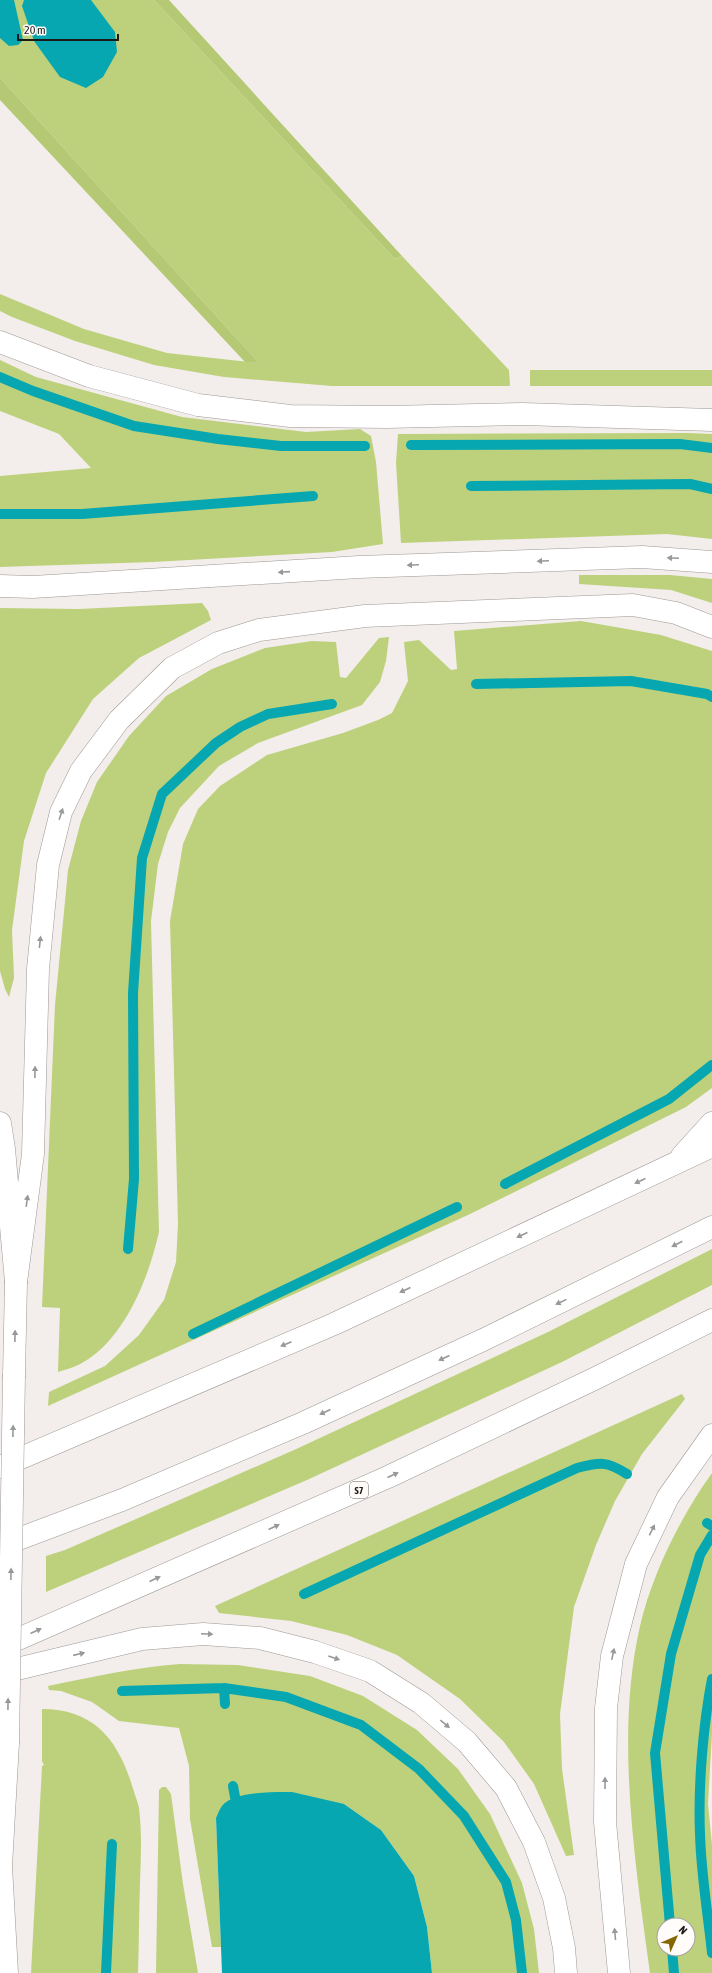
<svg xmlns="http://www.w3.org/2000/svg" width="712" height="1973" viewBox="0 0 712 1973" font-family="'Asap Condensed',sans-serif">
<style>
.green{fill:#bdd17c;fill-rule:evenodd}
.forest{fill:#b5c975}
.water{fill:#06a7b0}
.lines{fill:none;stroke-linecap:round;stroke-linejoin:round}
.stream{stroke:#06a7b0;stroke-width:10}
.minor-casing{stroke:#9d9895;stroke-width:23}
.highway-casing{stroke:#9d9895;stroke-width:23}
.minor{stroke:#fff;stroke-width:22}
.highway{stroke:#fff;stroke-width:22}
.minor-bridge-casing{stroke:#9d9895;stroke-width:23;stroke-linecap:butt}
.minor-bridge{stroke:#fff;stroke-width:22}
.oneway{fill:#999898}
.labels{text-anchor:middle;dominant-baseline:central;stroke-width:3.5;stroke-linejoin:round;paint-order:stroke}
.shield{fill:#fffcfa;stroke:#605e5c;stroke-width:1}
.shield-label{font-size:10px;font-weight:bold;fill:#1c1a19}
</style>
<rect width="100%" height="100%" fill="#f3eeeb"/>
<!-- green -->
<path class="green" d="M0,0H154L395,259L402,256L509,370L510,386H332L224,377L154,365L75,341L12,317L0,311V294L84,329L167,353L259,363L0,78Z
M0,360L36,377L182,417L306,432L360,429L371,436L376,462L383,544L332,552L153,562L0,567V476L91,468L59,434L0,411Z
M530,370H712V386H530Z
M687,433L712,434V539L667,534L401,543L396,463L398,434Z
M579,575H670L712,579V603L671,590L579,584Z
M202,603L208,611L211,620L139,658L93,699L46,773L24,841L12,930L14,978L9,997L5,989L0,971V608L79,609Z
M581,621L661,635L712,651V1088L686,1107L468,1215L48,1406L49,1392L105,1366L139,1335L164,1300L176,1262L178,1224L170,921L183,844L198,809L220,786L267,755L343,733L378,720L392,713L408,681L404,642L419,640L451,670L457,669L454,631Z
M389,637L386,661L380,682L362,705L258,743L219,766L180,808L168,832L158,864L151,921L159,1232C149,1276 127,1334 87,1360C78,1366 68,1369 58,1372L60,1308L42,1307L55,1005L68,870L81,821L97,782L129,736L166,696L212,669L265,648L312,641L336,642L340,677L346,678L379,638Z
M712,1249V1285L562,1362L307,1480L46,1592V1556L65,1550L294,1450L548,1332Z
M682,1394L685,1399L642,1454L615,1501L596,1545L574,1607L560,1714L562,1769L574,1855L566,1856L534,1784L504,1742L460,1699L397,1655L347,1635L291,1621L219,1613L215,1606Z
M712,1473V1734L708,1804L712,1845V1973H650C635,1863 615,1735 640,1626C652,1574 681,1516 712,1473ZM664,1925H688V1949H664Z
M180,1664L238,1665L310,1676L363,1696L417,1730L458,1769L490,1814L522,1883L534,1929L539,1973H432L427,1927L414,1876L381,1830L344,1804L216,1818L221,1947H212L190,1819L189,1766L179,1728L119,1721L92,1702L61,1691L49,1690L48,1686C92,1677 136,1667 180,1664Z
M42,1709C92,1709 116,1737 131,1782C133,1790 137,1799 139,1808C142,1833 141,1857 140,1881C139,1912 139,1942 138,1973H31L42,1766L44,1765L42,1761Z
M162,1787H166L171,1794L183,1884L198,1973H156L159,1790Z"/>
<!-- forest -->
<path class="forest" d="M154,0H169L402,256L395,259Z
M0,78L259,363L245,362L0,100Z"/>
<!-- water -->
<path class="water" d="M0,0H14L23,40L18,45L9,46L0,38Z
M24,0H91L115,32L117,52L103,77L86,88L60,77L34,41L22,6Z
M292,1792L344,1804L381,1830L414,1876L427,1927L432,1973H222L216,1818C218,1814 219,1810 222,1806C233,1791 274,1792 292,1792Z"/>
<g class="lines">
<!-- stream -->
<path class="stream" d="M0,377L33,391L134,426L218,439L281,446H365
M411,445L680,444L712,448
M471,486L690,484L712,489
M0,514H82L313,496
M476,684L631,681L707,694L712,697
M505,1184L669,1099L712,1065
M128,1249L134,1179L133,993L142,858L162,794L216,743L240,727L268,714L332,704
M193,1334L457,1207
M707,1523L712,1526
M304,1594L577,1468C600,1462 607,1461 627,1474
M712,1679C703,1726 698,1786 700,1834C701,1874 708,1914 712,1953
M224,1688L225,1704
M122,1691L224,1688L286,1697L361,1725L419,1769L464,1816L506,1882L516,1920L522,1973
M233,1786L235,1797
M670,1925L655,1753L671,1654L700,1555L712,1535
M672,1949L674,1973
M106,1973L112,1844"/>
<!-- minor casing -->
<g class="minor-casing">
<path id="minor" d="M0,342L89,376L198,405L290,416L387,417L523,414L712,420
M0,1123L4,1149L16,1282L14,1375
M7,1973L1,1866L8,1743"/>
</g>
<!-- highway casing -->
<g class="highway-casing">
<path id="highway" d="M0,586L33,587L359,567L642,557L712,562
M682,1156L712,1123
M16,1282L33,1154L38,969L48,865L61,812L81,771L119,720L172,668L218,643L259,630L365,616L633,605L676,613L712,627
M0,1467L334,1324L712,1146
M0,1546L122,1500L303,1423L485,1339L712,1227
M0,1647L388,1477L594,1379L712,1320
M0,1673L142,1639L203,1634L260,1638L315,1652L370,1671L421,1703L467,1742L506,1788L534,1842L554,1898L564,1948L566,1973
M619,1973L605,1822L606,1708L612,1656L636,1564L668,1497L712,1435"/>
</g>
<!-- minor -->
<use href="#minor" class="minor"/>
<!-- highway -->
<use href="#highway" class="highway"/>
<!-- minor-bridge casing -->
<g class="minor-bridge-casing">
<path id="minor-bridge" d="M8,1743L14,1375"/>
</g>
<!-- minor-bridge -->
<use href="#minor-bridge" class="minor-bridge"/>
</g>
<!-- one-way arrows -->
<defs><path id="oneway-solid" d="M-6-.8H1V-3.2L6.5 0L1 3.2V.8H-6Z"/></defs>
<g class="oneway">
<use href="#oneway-solid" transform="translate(673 558) rotate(-177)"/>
<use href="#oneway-solid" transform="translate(543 561) rotate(178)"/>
<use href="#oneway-solid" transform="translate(413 565) rotate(178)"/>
<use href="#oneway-solid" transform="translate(284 572) rotate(176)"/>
<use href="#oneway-solid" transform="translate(61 814) rotate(-72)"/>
<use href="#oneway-solid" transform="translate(40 942) rotate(-84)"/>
<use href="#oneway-solid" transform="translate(35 1072) rotate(-89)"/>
<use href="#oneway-solid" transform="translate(640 1181) rotate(155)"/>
<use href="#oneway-solid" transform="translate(27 1201) rotate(-82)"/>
<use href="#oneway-solid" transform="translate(522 1235) rotate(155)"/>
<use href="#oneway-solid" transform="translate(677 1244) rotate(153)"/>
<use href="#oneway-solid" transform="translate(405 1290) rotate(155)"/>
<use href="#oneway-solid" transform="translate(561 1302) rotate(154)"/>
<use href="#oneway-solid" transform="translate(15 1336) rotate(-89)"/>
<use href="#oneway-solid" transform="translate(286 1344) rotate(157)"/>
<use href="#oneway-solid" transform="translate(444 1358) rotate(155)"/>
<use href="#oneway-solid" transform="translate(325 1412) rotate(155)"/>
<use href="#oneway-solid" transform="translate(13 1431) rotate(-89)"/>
<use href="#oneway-solid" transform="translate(393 1475) rotate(-25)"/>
<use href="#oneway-solid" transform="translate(274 1527) rotate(-24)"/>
<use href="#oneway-solid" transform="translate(652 1530) rotate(-64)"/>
<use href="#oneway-solid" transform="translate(11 1574) rotate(-89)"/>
<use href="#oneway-solid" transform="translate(155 1579) rotate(-24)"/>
<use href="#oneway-solid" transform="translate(36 1631) rotate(-24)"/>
<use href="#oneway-solid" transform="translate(207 1634) rotate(3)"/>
<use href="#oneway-solid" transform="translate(79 1654) rotate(-13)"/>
<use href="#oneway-solid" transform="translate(613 1654) rotate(-78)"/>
<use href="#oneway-solid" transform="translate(334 1658) rotate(19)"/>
<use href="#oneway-solid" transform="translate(8 1704) rotate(-89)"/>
<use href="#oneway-solid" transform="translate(445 1724) rotate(40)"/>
<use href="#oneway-solid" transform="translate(605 1783) rotate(-90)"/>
<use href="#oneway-solid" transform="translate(615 1934) rotate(-95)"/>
</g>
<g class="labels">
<!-- shield labels -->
<rect class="shield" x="350" y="1482" width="18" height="16" rx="3"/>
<g class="shield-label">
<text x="359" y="1490">S7</text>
</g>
</g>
<!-- north arrow -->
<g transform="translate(676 1937) rotate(45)"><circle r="19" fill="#fffcfa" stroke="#a4a2a0"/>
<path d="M0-3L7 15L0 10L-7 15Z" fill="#866600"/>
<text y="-6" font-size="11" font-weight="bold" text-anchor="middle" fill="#1c1a19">N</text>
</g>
<!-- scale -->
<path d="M18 34v6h100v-6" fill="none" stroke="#1c1a19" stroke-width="2"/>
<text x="24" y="34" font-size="12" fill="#1c1a19" stroke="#fffcfa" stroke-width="3" paint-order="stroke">20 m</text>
</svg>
